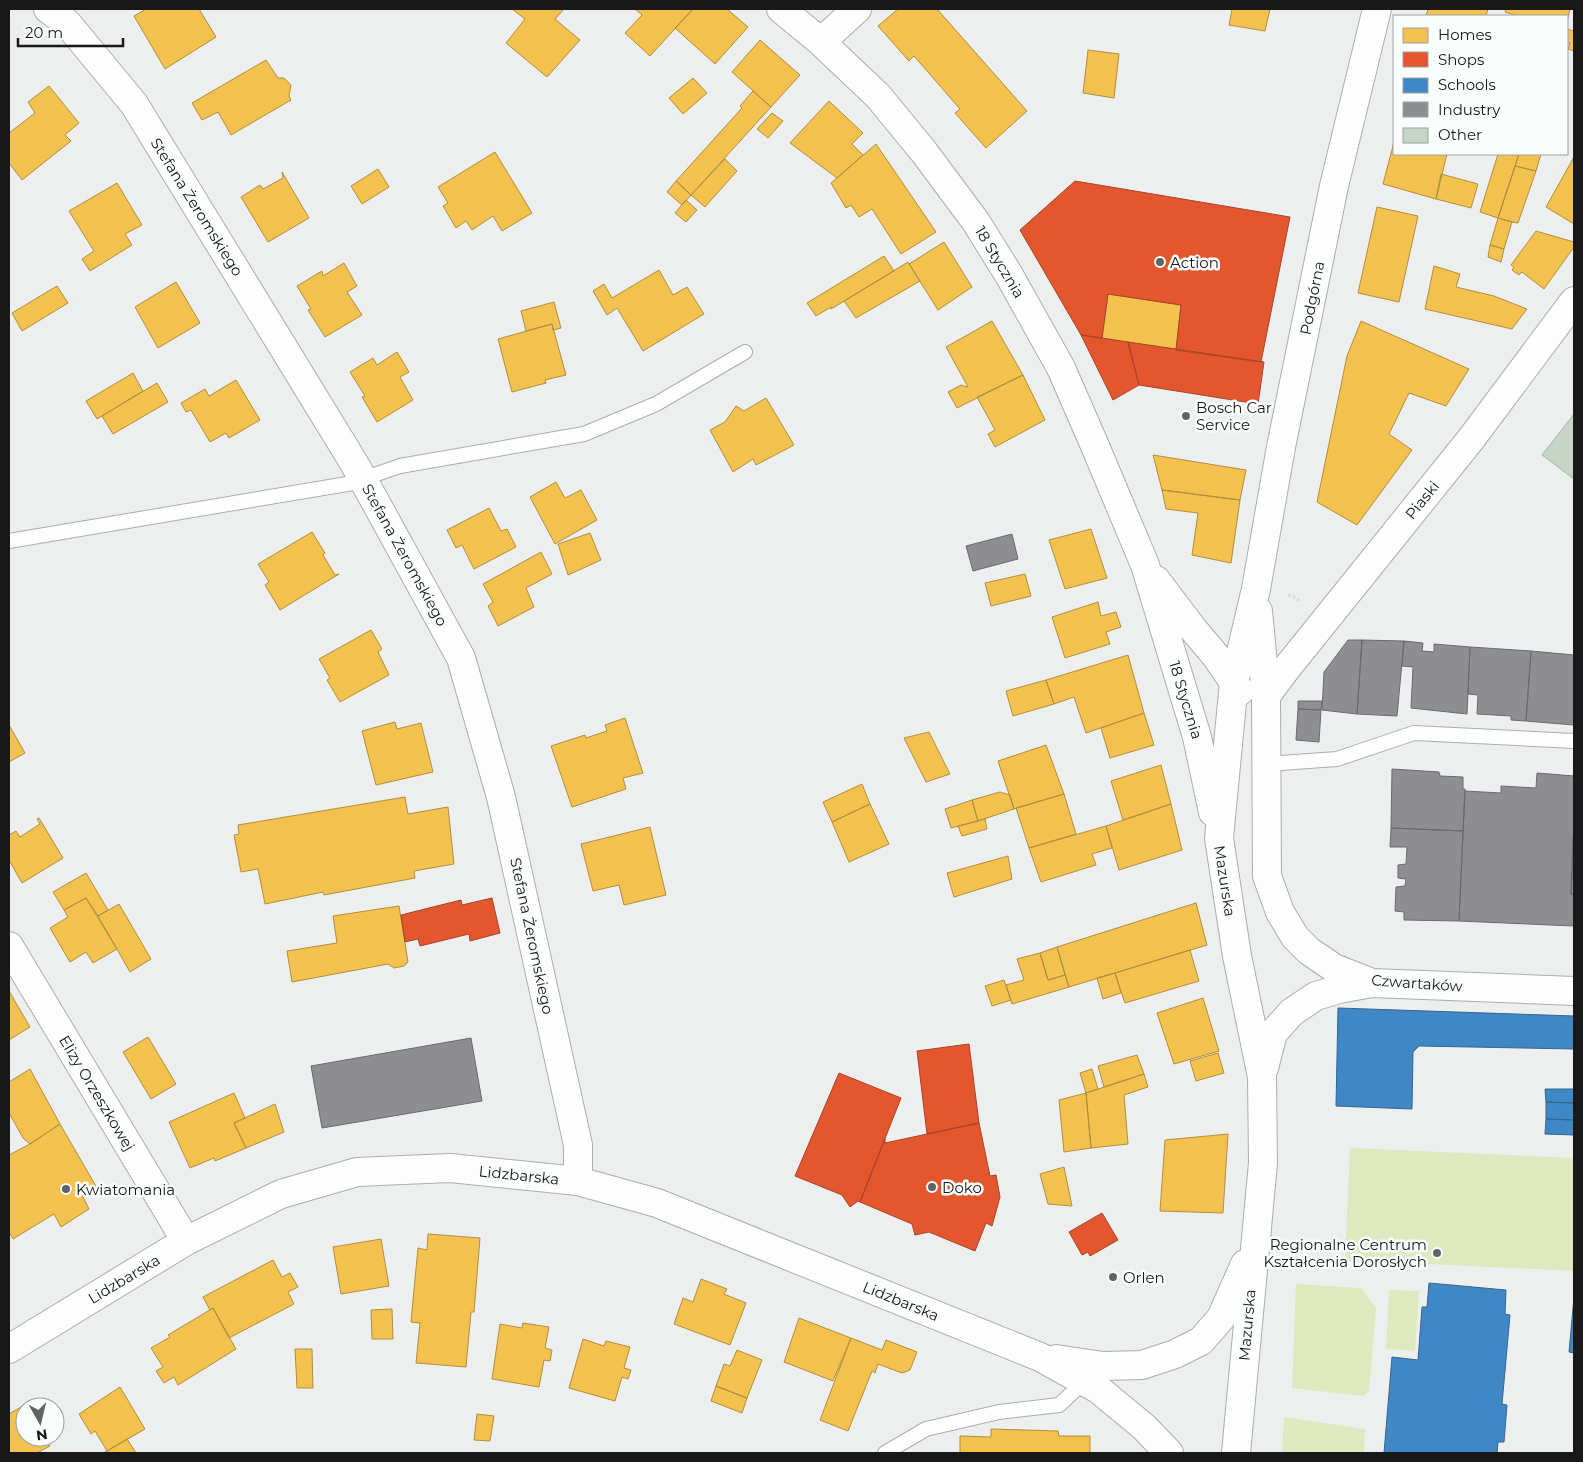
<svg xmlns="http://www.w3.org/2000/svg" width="1583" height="1462" viewBox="0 0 1583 1462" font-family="Montserrat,sans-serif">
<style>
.green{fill:#e0e8bf}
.homes{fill:#f2c14e;stroke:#b08e3e}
.shops{fill:#e4572e;stroke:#a64427}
.schools{fill:#3f88c5;stroke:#336691}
.industry{fill:#8d8d92;stroke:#6a6a6d}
.building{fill:#c6d5c6;stroke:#afb0b0}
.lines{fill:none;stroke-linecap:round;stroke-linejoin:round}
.lane-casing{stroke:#acaead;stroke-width:16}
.street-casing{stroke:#acaead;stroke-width:30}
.secondary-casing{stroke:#acaead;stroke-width:30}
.path{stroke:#d8d9d9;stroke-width:3;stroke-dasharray:2.5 2.5;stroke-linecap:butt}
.lane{stroke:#fcfdfc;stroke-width:14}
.street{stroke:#fcfdfc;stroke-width:28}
.secondary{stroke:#fcfdfc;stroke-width:28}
.poi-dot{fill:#626362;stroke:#f9fdfc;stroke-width:2}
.labels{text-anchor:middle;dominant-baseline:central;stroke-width:5;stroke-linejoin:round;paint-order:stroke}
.street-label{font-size:15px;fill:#171817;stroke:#f9fdfc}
.poi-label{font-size:15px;fill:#171817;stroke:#f9fdfc;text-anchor:start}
</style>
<rect width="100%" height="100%" fill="#edefee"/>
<!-- green -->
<path class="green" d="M1350,1148L1574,1158V1271L1345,1260Z
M1296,1284L1361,1288L1376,1308L1369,1391L1363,1396L1292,1388Z
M1389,1290L1419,1291L1415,1351L1386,1349Z
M1284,1417L1365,1429L1364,1453H1282Z"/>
<!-- homes -->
<path class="homes" d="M146,9H199L216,37L165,69L134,16Z
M512,9H564L555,19L580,40L547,77L506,43L525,19Z
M635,9H693L650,56L625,33L642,15Z
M693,9H727L748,27L715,64L675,28Z
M898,9H937L1027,111L986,148L955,113L960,109L914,56L909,61L878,26Z
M1232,9H1270L1265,31L1229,25Z
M1428,9H1488L1486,16H1426Z
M1506,9H1570L1567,21V16H1518L1505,12Z
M1567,29L1574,31V51L1568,49L1570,43H1567Z
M760,40L800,75L771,107L732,72Z
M1088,50L1119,54L1114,98L1083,93Z
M266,60L278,78H284L291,85L289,96L291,100L231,135L218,112L202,120L192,103Z
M693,78L707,93L683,114L669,98Z
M49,86L79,123L65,135L71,141L22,180L9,163V133L35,113L28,102Z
M753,91L771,107L691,195L676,181L742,108L740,106Z
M829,101L863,133L852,144L863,155L837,178L790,143Z
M772,113L783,121L768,138L757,129Z
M1394,142V154H1447L1436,199L1383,184Z
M876,144L936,232L901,254L872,209L859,217L851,205L846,208L831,183Z
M495,152L532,213L502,231L493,216L472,230L466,221L456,228L443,206L448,203L438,187Z
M1498,154H1519L1498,218L1480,212Z
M1519,154H1541L1536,171L1515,166Z
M1574,157V224L1546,207Z
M725,159L737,171L705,207L691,195Z
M1515,166L1536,171L1518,223L1512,222L1498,218Z
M378,169L389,187L362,204L351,186Z
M282,172L309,218L268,242L241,197L260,185L263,189L283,178Z
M1441,174L1478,184L1471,208L1436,199Z
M676,181L691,195L682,205L667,192Z
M117,183L142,225L125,234L132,245L90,271L82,259L94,251L69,211Z
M686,200L697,210L686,222L675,213Z
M1377,207L1418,216L1399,302L1358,293Z
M1498,218L1512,222L1504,249L1490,245Z
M1536,231L1574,242V247L1544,289L1522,272L1519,275L1512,270L1514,267L1511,265Z
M944,242L972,287L938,310L909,264Z
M1490,245L1504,249L1501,262L1488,257Z
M884,256L894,271L831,309V307L816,316L807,303Z
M908,262L920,281L856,318L844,301Z
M344,263L357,286L347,292L362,315L325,337L308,310L311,309L297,286L322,271L323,276Z
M1434,266L1460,274L1456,287L1494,296L1527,309L1512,329L1425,309Z
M659,270L673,295L687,287L704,314L643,351L617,308L607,315L593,291L604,284L612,298Z
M176,282L200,323L158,348L135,307Z
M57,286L68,303L22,331L12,313Z
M1108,294L1181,305L1176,350L1102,338Z
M554,302L561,328L553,330L552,324L526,331L521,311Z
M992,321L1023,375L957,408L948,392L961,385L968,387L946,347Z
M1361,321L1469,369L1446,406L1409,393L1389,434L1412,450L1357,525L1317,502L1347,356Z
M552,324L566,375L545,380L546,383L512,392L498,339Z
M397,352L409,372L400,377L413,400L377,422L362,397L365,396L350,372L373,358L377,365Z
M133,373L143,391L97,419L86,401Z
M1023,375L1045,420L995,447L988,434L995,430L977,397Z
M236,380L260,420L229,438L226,433L210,442L191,410L186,412L181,403L205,389L209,396Z
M157,383L168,402L113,434L102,416Z
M766,398L794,445L756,465L753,459L733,472L710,430L725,422L736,406L744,411Z
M1153,455L1246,470L1240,500L1162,490Z
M556,482L565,498L581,490L597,520L555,544L530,497Z
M1162,490L1240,500L1231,563L1192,555L1198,513L1166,509Z
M489,508L501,531L507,529L516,547L474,569L462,545L456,548L447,530Z
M1091,529L1107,578L1065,589L1049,540Z
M312,532L325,553L323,555L335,575L339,574L280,610L265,585L269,582L258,564Z
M590,533L601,560L568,575L558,544Z
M541,552L552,574L526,588L534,607L498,626L488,606L493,602L483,584Z
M1025,574L1031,596L991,606L985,583Z
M1098,602L1101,616L1116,612L1121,627L1106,632L1110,644L1065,658L1052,617Z
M371,630L382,649L378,652L389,675L340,702L327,680L330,678L319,659Z
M1128,655L1144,713L1086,733L1074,697L1054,704L1046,680Z
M1046,680L1054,704L1013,716L1006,691Z
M1144,713L1154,745L1110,758L1101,728Z
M625,718L643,773L623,778L626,789L572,807L551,746L585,735L586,738L607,731L605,725Z
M395,722L397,729L421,723L433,772L376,785L362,731Z
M9,725L25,753L9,762Z
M929,732L950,774L926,782L904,738Z
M1046,745L1064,794L1014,809L998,761Z
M1161,765L1171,804L1123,820L1111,781Z
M862,784L870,804L832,822L823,802Z
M1000,792L1010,795L1014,809L978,821L972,800Z
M1064,794L1076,834L1029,848L1016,808Z
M405,797L408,814L448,807L454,864L414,871L415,878L324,895L323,892L265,904L258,869L241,872L234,835L239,834L238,825Z
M972,800L978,821L951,828L945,809Z
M870,804L889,844L849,862L832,822Z
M1171,804L1182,850L1119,870L1106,826Z
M39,818L63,858L22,883L9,860V835L16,831L20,837L40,824L37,819Z
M985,819L987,829L962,836L958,826Z
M1106,826L1112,848L1092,854L1096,865L1041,882L1029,848Z
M650,827L666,895L624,905L619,885L593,891L581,844Z
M1008,856L1012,879L954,897L947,873Z
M86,873L108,910L98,916L86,898L64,910L53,892Z
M86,898L117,949L93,963L86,952L70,962L50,928L68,917L64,910Z
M1196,903L1207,945L1069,987L1057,947Z
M119,904L151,959L130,972L98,916Z
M399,906L408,962L404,966L394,968L388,964L292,982L287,951L337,943L333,916Z
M1057,947L1065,975L1048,980L1040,953Z
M1190,950L1199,981L1125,1003L1115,973Z
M1040,953L1048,980L1065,975L1069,987L1012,1004L1006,985L1024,980L1017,959Z
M1115,973L1121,993L1103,999L1097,978Z
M1004,980L1011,1000L992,1006L985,986Z
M9,991L30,1027L9,1040Z
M1203,998L1219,1051L1174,1064L1157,1013Z
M148,1037L176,1084L151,1099L123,1052Z
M1218,1053L1224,1073L1196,1081L1190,1061Z
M1137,1055L1144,1074L1104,1087L1098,1066Z
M30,1069L60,1124L30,1144L23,1138L9,1113V1082Z
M1092,1069L1098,1089L1086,1093L1080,1073Z
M1144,1074L1148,1087L1124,1095L1128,1144L1091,1148L1086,1093Z
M234,1093L245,1118L234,1123L246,1148L215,1161L214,1158L190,1168L169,1122Z
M1086,1093L1091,1148L1064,1152L1059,1100Z
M275,1104L284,1132L246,1148L234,1123Z
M60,1124L97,1188L83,1197L89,1209L61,1227L54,1214L13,1239L9,1232V1155L30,1144Z
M1228,1134L1223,1213L1160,1211L1165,1140Z
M1064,1167L1072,1206L1048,1204L1040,1174Z
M428,1234L480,1238L474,1312H471L466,1367L416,1363L420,1323L411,1322L418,1248L427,1250Z
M381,1239L389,1286L341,1294L333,1247Z
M273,1260L282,1277L290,1273L298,1287L288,1292L294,1304L229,1338L213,1308L210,1310L203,1297Z
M701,1279L727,1289L724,1294L746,1303L730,1345L674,1324L683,1298L693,1302Z
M213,1308L236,1349L178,1385L174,1377L164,1383L156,1371L163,1367L151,1348L170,1337L168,1335Z
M392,1309L393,1339H372L371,1310Z
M799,1318L851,1338L833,1381L784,1362Z
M523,1323L549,1327L545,1348L552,1350L550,1361L544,1360L539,1387L492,1379L500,1324L522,1328Z
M851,1338L882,1350L886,1340L917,1352L910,1370L902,1373L878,1364L875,1373L872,1371L848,1431L820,1420Z
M583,1339L604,1346L606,1341L630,1347L624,1368L631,1370L628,1379L622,1377L615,1401L569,1388Z
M295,1349H312L313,1388H297Z
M737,1350L762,1360L747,1398L716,1386L724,1364L730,1366Z
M716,1386L747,1398L742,1413L711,1401Z
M120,1387L145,1429L107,1451L95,1431L91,1434L79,1414Z
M26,1404L28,1407H25V1437H45L50,1446L37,1453H9V1414Z
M477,1414L494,1416L490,1441L474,1440Z
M991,1429L1058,1431L1059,1436H1090V1453H960V1436L991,1437Z
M127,1439L136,1453H103L107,1451Z"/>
<!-- shops -->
<path class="shops" d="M1075,181L1290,217L1261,362L1176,350L1181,305L1108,294L1102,338L1081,335L1020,230Z
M1081,335L1128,342L1139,385L1113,400Z
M1128,342L1264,362L1258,404L1139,385Z
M492,898L500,933L470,941L469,934L420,946L418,939L405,942L401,915L461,900L462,905Z
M969,1044L979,1123L927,1134L917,1051Z
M839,1073L901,1098L860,1202L858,1201L850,1207L842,1195L795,1176Z
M979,1123L990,1176L996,1175L1000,1197L992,1226L986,1223L975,1251L929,1232L915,1235L912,1224L860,1202L885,1139V1143Z
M1102,1213L1118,1240L1090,1256L1088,1252L1082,1255L1069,1232Z"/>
<!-- schools -->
<path class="schools" d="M1338,1008L1574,1016V1049L1419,1046L1413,1052L1412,1109L1336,1106Z
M1545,1089H1574V1103L1546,1102Z
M1546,1102L1574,1103V1120L1546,1119Z
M1546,1119L1574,1120V1135L1545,1134Z
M1429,1283L1506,1290L1505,1314L1510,1315L1502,1404L1507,1405L1504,1442H1498L1497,1453H1384L1392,1357L1418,1360L1422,1307H1427Z
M1574,1297V1353L1569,1352Z"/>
<!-- industry -->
<path class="industry" d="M1012,534L1018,559L973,571L966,546Z
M1348,640H1362L1357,714L1322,710L1324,672Z
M1362,640L1404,641L1397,716L1357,714Z
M1404,641L1423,643L1422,651L1434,652V644L1470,647L1467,714L1411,708L1413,667L1402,666Z
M1470,647L1531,651L1526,721L1511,720V716L1477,714L1478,695L1468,694Z
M1531,651L1574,655V725L1526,721Z
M1298,701H1322L1321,710L1298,709Z
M1298,709L1321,710L1319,742L1296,740Z
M1392,769L1439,772L1440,776L1463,777V789H1465L1463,831L1391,828Z
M1537,773L1574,776V836L1571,894L1574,895V926L1459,921L1465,791L1501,793V786L1536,788Z
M1391,828L1463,831L1459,921L1404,920V912L1395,911L1396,887L1405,886L1406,879L1398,878V865L1406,864L1407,847H1390Z
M1573,836H1574V895L1571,894Z
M471,1038L482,1101L322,1128L311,1066Z"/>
<!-- building -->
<path class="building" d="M1574,414V479L1542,455Z"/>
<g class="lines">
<!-- lane casing -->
<g class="lane-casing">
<path id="lane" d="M9,541L365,481L374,475L400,466L584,434L656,404L745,352
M1267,764L1337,759L1414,733L1574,741
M885,1453L926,1429L999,1412L1059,1405L1084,1382"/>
</g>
<!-- street casing -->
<g class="street-casing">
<path id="street" d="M48,9L67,23L134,104L354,463L461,658L501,797L578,1145V1181
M821,42L857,9
M1266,696L1286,669L1471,439L1574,301
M9,946L186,1241"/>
</g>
<!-- secondary casing -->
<g class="secondary-casing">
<path id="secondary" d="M781,9L821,42L878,96L924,152L976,222L1009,275L1061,368L1095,446L1145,565L1197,737L1213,812
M1156,580L1193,629L1215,655L1240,691
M1258,611L1266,696L1267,876L1280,912L1295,937L1309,951L1334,968L1372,983L1574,991
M1264,1068L1273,1033L1292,1012L1316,996L1339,989L1372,983
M9,1349L186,1241L281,1194L357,1172L450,1168L578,1181L657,1203L1040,1357L1098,1389L1144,1427L1169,1453
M1056,1359L1103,1366L1142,1365L1175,1354L1201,1341L1221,1318L1245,1264
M1236,1453L1263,1163L1262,1077L1237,956L1219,838L1234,682L1256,589L1281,447L1334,186L1377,9"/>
</g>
<!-- path -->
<path class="path" d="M1288,595L1294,597L1300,601"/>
<!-- lane -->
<use href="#lane" class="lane"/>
<!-- street -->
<use href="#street" class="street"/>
<!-- secondary -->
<use href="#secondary" class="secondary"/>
</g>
<!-- markers -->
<g class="poi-dot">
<circle cx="1160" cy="262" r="5"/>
<circle cx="1186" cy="416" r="5"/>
<circle cx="932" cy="1187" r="5"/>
<circle cx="66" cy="1189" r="5"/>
<circle cx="1437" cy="1253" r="5"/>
<circle cx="1113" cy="1277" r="5"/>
</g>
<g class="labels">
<!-- street labels -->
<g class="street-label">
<text transform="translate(197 207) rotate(58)">Stefana Żeromskiego</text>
<text transform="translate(1000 262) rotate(59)">18 Stycznia</text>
<text transform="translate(1312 298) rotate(-79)">Podgórna</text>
<text transform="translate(1422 500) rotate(-51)">Piaski</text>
<text transform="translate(405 555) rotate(61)">Stefana Żeromskiego</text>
<text transform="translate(1186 700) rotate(73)">18 Stycznia</text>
<text transform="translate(1225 881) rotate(81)">Mazurska</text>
<text transform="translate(532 936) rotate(78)">Stefana Żeromskiego</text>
<text transform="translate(1417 983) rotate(4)">Czwartaków</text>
<text transform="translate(97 1093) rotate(59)">Elizy Orzeszkowej</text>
<text transform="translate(519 1175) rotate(6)">Lidzbarska</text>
<text transform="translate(124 1279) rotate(-31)">Lidzbarska</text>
<text transform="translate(901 1301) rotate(22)">Lidzbarska</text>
<text transform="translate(1247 1325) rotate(-85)">Mazurska</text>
</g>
<!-- poi labels -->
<g class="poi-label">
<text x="1170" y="262">Action</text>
<text x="1196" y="407">Bosch Car<tspan x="1196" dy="17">Service</tspan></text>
<text x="942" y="1187">Doko</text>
<text x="76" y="1189">Kwiatomania</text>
<text x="1427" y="1244" text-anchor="end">Regionalne Centrum<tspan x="1427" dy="17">Kształcenia Dorosłych</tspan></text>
<text x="1123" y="1277">Orlen</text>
</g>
</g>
<!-- border -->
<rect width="1583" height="1462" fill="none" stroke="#171817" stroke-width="20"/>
<!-- legend -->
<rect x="1393" y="15" width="175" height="140" fill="#f9fdfc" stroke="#9fa1a0"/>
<rect x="1403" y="28" width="25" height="15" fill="#f2c14e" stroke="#9fa1a0"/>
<text x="1438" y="40" font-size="15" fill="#171817">Homes</text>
<rect x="1403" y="52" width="25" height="15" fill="#e4572e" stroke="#9fa1a0"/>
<text x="1438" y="65" font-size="15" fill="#171817">Shops</text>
<rect x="1403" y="78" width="25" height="15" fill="#3f88c5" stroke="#9fa1a0"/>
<text x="1438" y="90" font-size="15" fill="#171817">Schools</text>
<rect x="1403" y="102" width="25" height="15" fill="#8d8d92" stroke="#9fa1a0"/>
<text x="1438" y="115" font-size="15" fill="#171817">Industry</text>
<rect x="1403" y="128" width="25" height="15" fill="#c6d5c6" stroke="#9fa1a0"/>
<text x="1438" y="140" font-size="15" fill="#171817">Other</text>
<!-- north arrow -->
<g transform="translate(40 1422) rotate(172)"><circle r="24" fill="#f9fdfc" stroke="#9fa1a0"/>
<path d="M0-4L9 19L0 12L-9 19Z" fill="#626362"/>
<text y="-8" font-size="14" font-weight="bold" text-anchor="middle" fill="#171817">N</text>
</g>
<!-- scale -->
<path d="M18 38v8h105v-8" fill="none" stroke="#171817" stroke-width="2.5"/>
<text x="25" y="38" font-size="15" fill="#171817" stroke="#f9fdfc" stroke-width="4" paint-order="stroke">20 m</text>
</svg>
